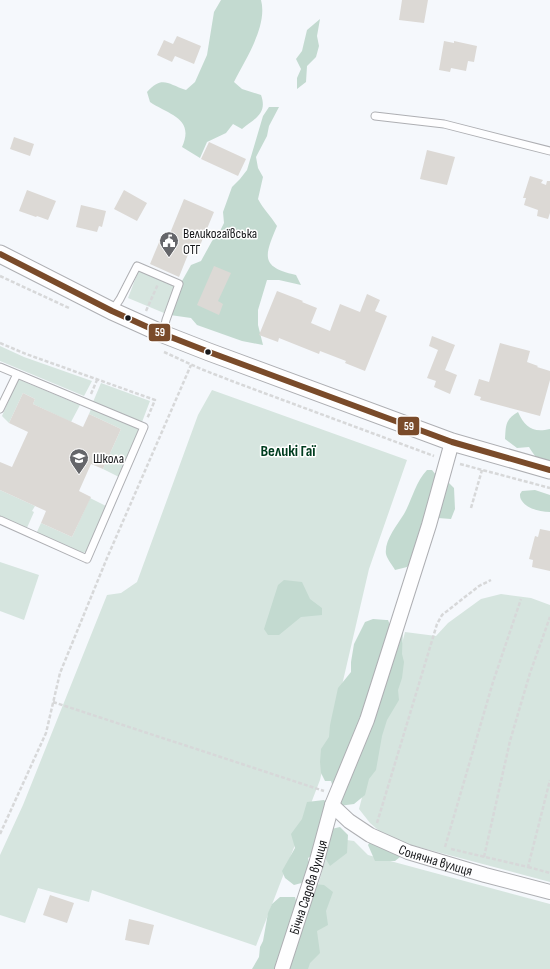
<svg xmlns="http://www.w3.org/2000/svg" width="550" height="969" viewBox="0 0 550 969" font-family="'Sofia Sans Condensed',sans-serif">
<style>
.green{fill:#d6e5df}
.forest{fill:#c3dad0}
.building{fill:#dcd9d5}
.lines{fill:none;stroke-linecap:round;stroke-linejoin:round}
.service-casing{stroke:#aeafb3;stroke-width:9}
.minor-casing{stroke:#aeafb3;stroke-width:16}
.tertiary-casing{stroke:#aeafb3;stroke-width:19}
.path{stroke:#d7d8d9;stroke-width:2.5;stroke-dasharray:4 2;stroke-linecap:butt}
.service{stroke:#fefeff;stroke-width:7}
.minor{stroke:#fefeff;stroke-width:14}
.tertiary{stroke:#fefeff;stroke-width:17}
.bus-1-casing{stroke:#fff;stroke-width:9}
.bus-1{stroke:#7a4b2a;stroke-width:6}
.bus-dot{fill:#17181b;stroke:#fff;stroke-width:1.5}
.labels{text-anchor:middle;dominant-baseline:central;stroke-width:3;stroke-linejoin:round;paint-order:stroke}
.poi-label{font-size:14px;fill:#17181b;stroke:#fff;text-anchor:start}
.street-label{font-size:14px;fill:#17181b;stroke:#fff}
.quarter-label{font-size:16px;font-weight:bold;fill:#003d1f;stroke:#fff}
.line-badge{stroke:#fff;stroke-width:1.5}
.badge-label{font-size:11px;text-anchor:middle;font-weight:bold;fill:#fff}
</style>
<rect width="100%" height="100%" fill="#f5f8fc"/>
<!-- green -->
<path class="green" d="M141,271L175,285L164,313L128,298L138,272Z
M0,346L24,357L92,381L84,396L0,361Z
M18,379L80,405L71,422L33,404L35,399L23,393L9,423L2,416Z
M101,383L150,401L142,422L93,402Z
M212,390L407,460L369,569L320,780L256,946L92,890L89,902L38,888L25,923L0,915V855L23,805L107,595L121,593L137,582L198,415Z
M91,409L139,429L119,477L103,469L121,429L89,414Z
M0,490L35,506L32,511L34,512L26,530L0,518Z
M90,498L106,506L86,552L80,554L36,534L41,523L72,537Z
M0,562L39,575L24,620L0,611Z
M501,594L531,598L550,605V882L411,845L385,836L370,823L359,809L405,632L436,636L448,623L481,599Z
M332,838L354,841L368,855L550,904V969H293Z"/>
<!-- forest -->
<path class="forest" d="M221,0H261C268,26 245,60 234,82L242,89L261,95C268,114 254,119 242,129L233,124L226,133L207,142L200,158L182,147C195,118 169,115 150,102L147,92C162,75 168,84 186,90L195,82L207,55L214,12Z
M320,19L317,36L319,46L316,57L307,66L306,82L297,89V78L301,69L296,59L302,51L307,30Z
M269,107H279L269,126L267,136L256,157L258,168L263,177L258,199C263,209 271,216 277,226C265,255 259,267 296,275L301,285L279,280H267L258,310V325L263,345L242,341L197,325L191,318L170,315L174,294L181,291L182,281L191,265L201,261L212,241L219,233L224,223L223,212L232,187L240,179L247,170L263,116Z
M518,412C525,427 532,433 550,429V462C539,462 535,457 529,447L517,448L505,439C506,425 505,420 518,412Z
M427,470H432L436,475L449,483L454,488L455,509L451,519L425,517L420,529L414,559L407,567L395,570C393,566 387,559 386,554C384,541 397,525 404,514C412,500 415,483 427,470Z
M535,490L550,495V512C541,512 527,509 522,501C520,499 520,496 520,494L522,491Z
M284,580L302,582L310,599L322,608V615L301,617L279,635H268L264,629L278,585Z
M373,619L386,620H388L390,625L403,626L402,654L404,662L402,678L398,690L399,700L387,720L382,736L376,770L369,779L365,795L354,804L339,806L331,781H325L321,773L320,762L321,749L329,737L330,725L338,688L351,672V662L354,644L365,622Z
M324,800L329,805L317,852L308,858L312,878L309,881L294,885L285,878L282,871L295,848L291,834L302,819L307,802Z
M340,827L348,835L347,853L330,866L321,851L327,830Z
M371,840L389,842L400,857L395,861H375L368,845Z
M314,884L324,885L333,892L326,911L328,925L317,931L320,953L310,963L308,969H285Z
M280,897H295L299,912L277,969H252L259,957L260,947L263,941L268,913L272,904Z"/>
<!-- building -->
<path class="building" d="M402,0H428L424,23L399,20Z
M177,36L201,46L194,64L175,56L172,62L157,55L164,40L173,44Z
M444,41L454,43V41L477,46L474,62L468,61L466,71L451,68L450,72L439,70Z
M14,137L34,144L30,156L10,149Z
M209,142L246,159L238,176L201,159Z
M427,150L455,157L447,185L420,179Z
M530,176L543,180L541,183L546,185L547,181H550V213L548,219L537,216L538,210L524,205L526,198H523Z
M27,190L56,201L48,220L37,216L36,217L19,211Z
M124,190L147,203L137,221L114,209Z
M184,199L214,212L196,255L189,252L179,277L150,264L160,240L166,243Z
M81,205L106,211L102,227L99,226L97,232L76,227Z
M214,266L231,273L218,301L223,304L219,315L197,305Z
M277,291L303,301L302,302L317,308L311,323L330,331L340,304L360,312L367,294L380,300L375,311L387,316L365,371L345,363L346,361L320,351L319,354L279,338L278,342L259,335Z
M432,336L455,345L445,370L457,375L450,394L434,387L436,381L427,378L438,350L429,346Z
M500,343L530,351L527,362L538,366L537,367L550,371V380L540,416L480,400L481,397L474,395L479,379L489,382Z
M23,393L35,399L33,404L83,427L89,414L121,429L103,469L91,464L79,491L91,497L72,537L41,523L46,511L0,490V462L12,467L28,432L9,423Z
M540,529L550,531V571L532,567L533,560L529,559L535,536L538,537Z
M50,895L74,903L67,923L43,915Z
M129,919L154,925L149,945L125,940Z"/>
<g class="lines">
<!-- service casing -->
<g class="service-casing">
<path id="service" d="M375,116L444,124L550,151
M112,311L120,299L137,266L179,284L166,320L163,334
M0,367L144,427L87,559L0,520
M0,409L17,374"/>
</g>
<!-- minor casing -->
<g class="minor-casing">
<g id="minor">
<path id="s1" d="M332,805L349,821L370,835L408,852L485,875L550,892"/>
<path id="s2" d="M282,969L316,864L332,805L367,720L429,525L452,442"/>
</g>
</g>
<!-- tertiary casing -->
<g class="tertiary-casing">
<path id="tertiary" d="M0,254L112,311L163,334L209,352L452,442L550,470"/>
</g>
<!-- path -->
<path class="path" d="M0,276L69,308
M146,311L158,284
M0,343L26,354L155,400L147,419
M164,352L201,369L237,383L434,456
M91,394L97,380
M460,464L550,488
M471,508L482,470
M53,702L324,791
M377,823L437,624L442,615L479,586L491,580
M0,834L46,733L60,673L107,558L191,365
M445,847L493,682L521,599
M451,849L528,867L550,780
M484,857L510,741L530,673L550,617
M528,867L550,873"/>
<!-- service -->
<use href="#service" class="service"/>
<!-- minor -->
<use href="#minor" class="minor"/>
<!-- tertiary -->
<use href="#tertiary" class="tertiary"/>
<!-- bus-1 casing -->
<g class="bus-1-casing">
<path id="bus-1" d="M0,254L112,311L163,334L209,352L452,442L550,470"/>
</g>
<!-- bus-1 -->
<use href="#bus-1" class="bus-1"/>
</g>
<!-- icons -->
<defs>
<g id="civic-pin" transform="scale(1)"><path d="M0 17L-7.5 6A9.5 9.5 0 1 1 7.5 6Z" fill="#65666a" stroke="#fff"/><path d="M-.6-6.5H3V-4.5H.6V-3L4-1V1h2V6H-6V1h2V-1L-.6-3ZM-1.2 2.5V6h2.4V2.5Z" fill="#fff"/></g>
<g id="school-pin" transform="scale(1)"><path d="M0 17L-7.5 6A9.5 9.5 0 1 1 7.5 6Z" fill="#65666a" stroke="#fff"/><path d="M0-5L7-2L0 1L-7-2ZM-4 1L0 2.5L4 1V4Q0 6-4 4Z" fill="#fff"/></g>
</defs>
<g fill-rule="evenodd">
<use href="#civic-pin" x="169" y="241"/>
<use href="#school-pin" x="79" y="458"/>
</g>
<!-- markers -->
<g class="bus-dot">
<circle cx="128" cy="318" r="3.5"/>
<circle cx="208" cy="352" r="3.5"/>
</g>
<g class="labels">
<!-- poi labels -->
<g class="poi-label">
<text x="183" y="233">Великогаївська<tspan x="183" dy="16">ОТГ</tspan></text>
<text x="93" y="458">Школа</text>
</g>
<!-- street labels -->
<g class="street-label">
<text stroke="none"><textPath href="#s1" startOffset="119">Сонячна вулиця</textPath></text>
<text stroke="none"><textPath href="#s2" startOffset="86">Бічна Садова вулиця</textPath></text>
</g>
<!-- quarter labels -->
<g class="quarter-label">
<text x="288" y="451">Великі Гаї</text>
</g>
</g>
<g class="line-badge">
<rect x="148" y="323" width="23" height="19" rx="4" fill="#7a4b2a"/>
<rect x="397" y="416" width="23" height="20" rx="4" fill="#7a4b2a"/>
</g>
<g class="badge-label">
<text x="160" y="336">59</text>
<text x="409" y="430">59</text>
</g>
</svg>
